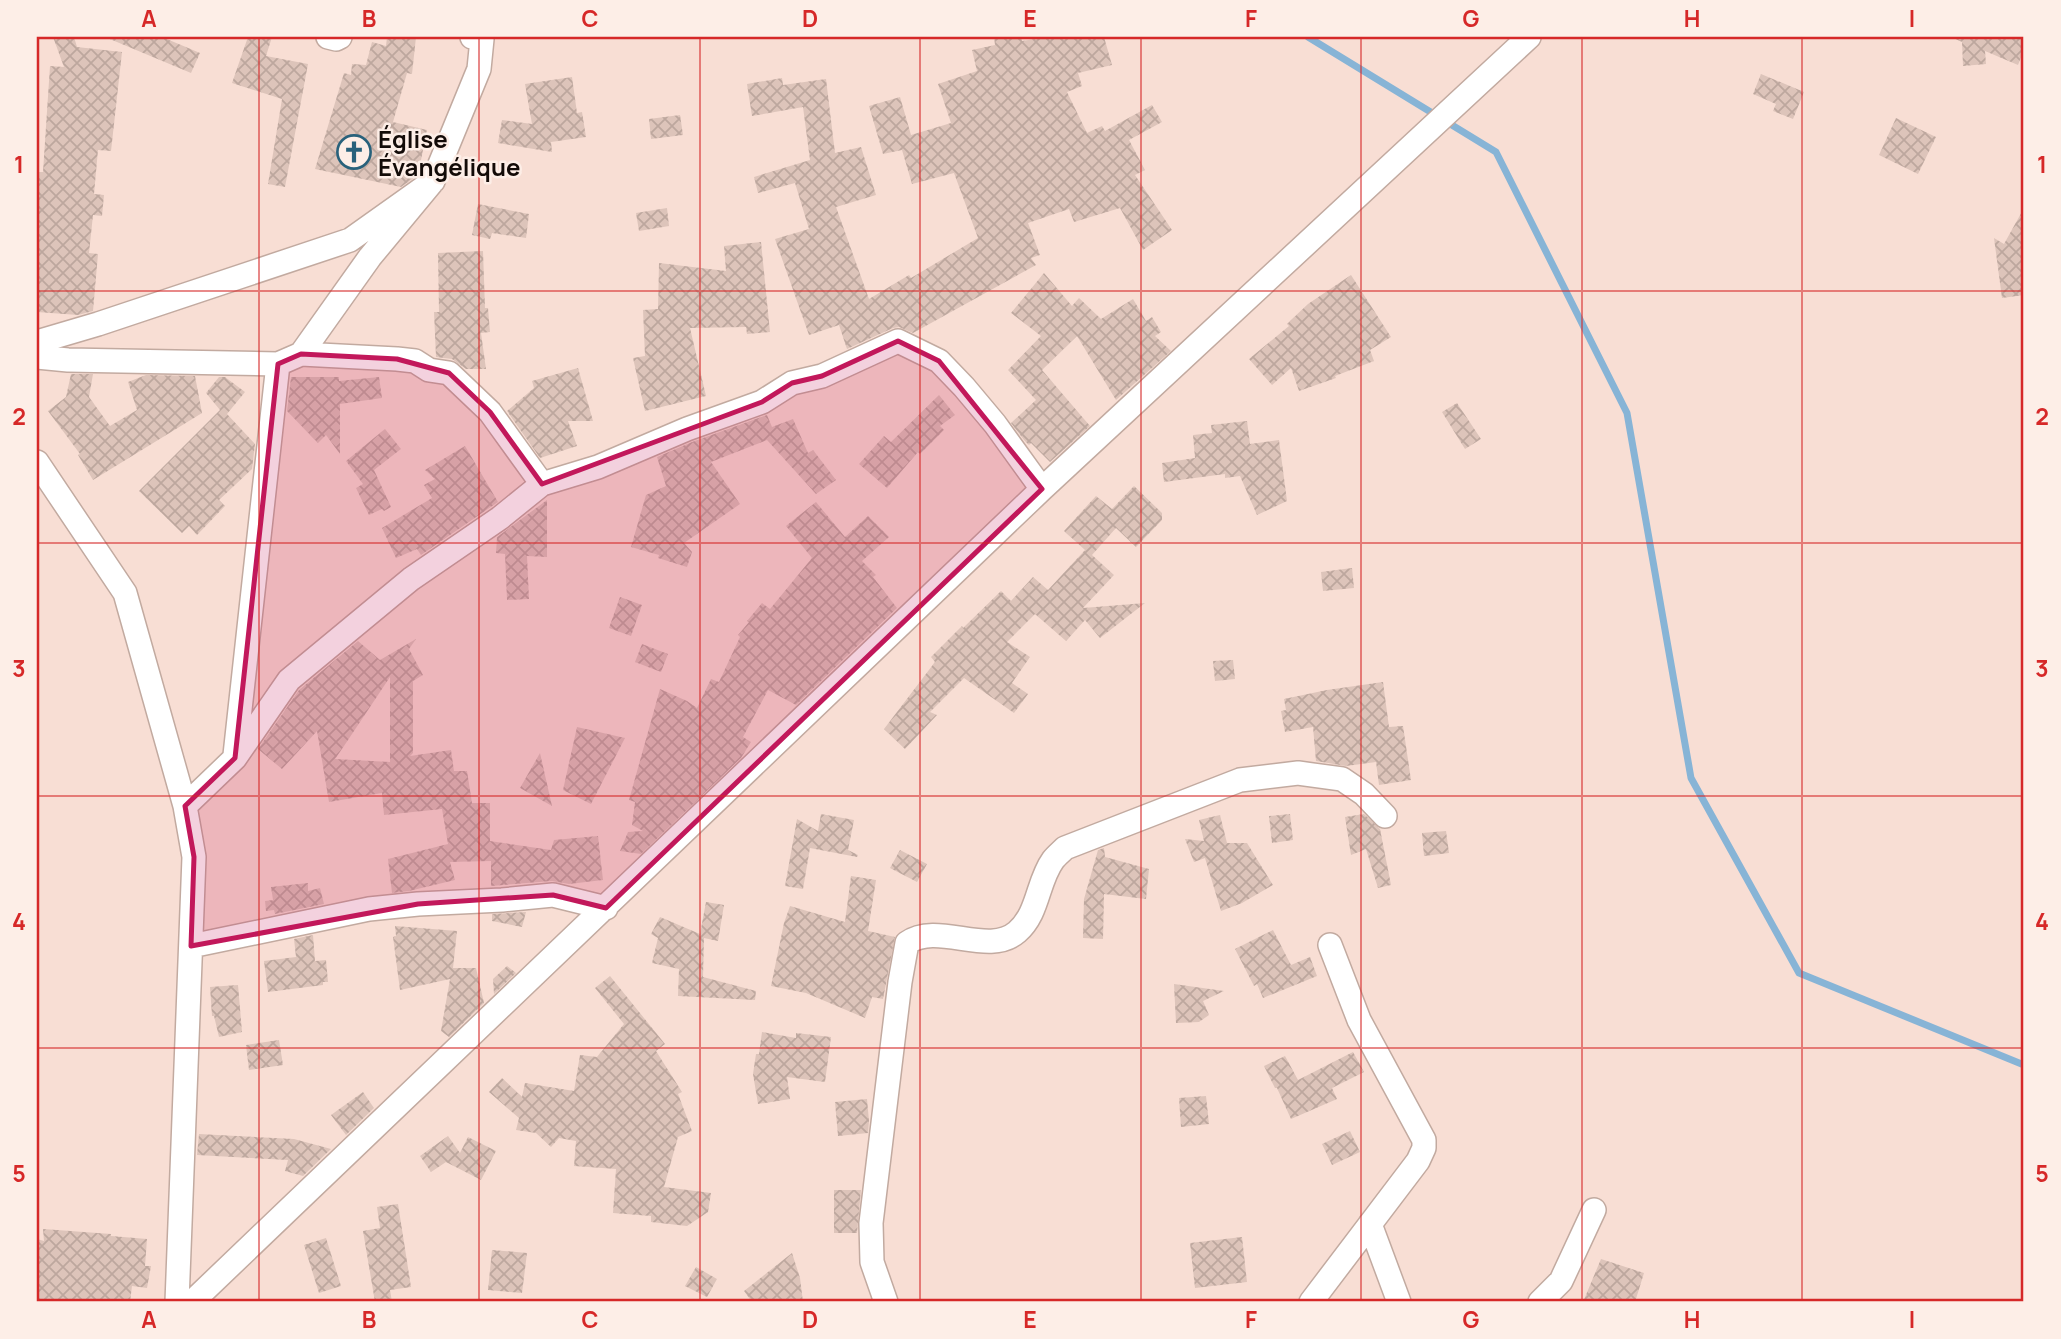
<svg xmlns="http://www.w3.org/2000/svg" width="2061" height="1339" viewBox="0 0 2061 1339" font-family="Manrope,sans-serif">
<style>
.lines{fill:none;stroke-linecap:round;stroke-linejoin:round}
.stream{stroke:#87b4d6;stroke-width:7}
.building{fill:url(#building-cross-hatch);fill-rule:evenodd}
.minor-casing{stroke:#c2aaa0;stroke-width:26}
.minor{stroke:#fff;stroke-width:23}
.marked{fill:#c2185b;fill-opacity:0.2;stroke:#c2185b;stroke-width:5;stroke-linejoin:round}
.grid{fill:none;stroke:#d62828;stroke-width:2;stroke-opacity:0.55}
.labels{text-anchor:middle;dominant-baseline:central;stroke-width:5;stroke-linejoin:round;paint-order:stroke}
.poi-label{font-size:24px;font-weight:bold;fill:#130b08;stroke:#fdeee7;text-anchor:start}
.neatline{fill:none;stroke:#d62828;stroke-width:2.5}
.grid-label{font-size:23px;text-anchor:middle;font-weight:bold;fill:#d62828}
</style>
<defs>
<pattern id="building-cross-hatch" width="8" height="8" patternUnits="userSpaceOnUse" patternTransform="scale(1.75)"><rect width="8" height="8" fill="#ddc4ba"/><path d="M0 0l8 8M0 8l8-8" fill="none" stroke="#bda79e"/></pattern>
</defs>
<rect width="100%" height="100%" fill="#f8ded4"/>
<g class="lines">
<!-- stream -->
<path class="stream" d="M1308,37L1496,152L1627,413L1691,778L1799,973L2024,1065"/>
</g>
<!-- building -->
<path class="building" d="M53,37H74L77,47L122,52L111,151L98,150L94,194L104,195L102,216L93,215L89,253L98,254L93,311L78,315L37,312V172H43L50,66L64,67Z
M105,37H162L200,53L191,73Z
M248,37H272L266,56L308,64L285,187L268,184L282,99L232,83Z
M387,37H416L412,74L407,73L393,122L427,130L418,175L401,187L315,169L344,73L351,75L352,64L366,65L372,42L386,46Z
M994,37H1022V41L1047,37H1104L1112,65L1078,73L1082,86L1067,92L1087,133L1102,126L1105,131L1152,105L1162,122L1129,140L1145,170L1135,175L1172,230L1143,250L1120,208L1074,222L1069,209L1028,223L1040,255L1031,258L1036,265L913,333L899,327L893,328L847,349L839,325L809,335L775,239L809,229L795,183L758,193L754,177L810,160L803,107L752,116L747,84L782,78L783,85L826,79L835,153L861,147L876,195L836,207L869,299L909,275L911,278L978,238L954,173L912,184L902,150L883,154L869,106L900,97L911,135L951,123L938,84L977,71L972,50L995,45Z
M1951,37H2024V50L2018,65L1985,51L1986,64L1963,66L1962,42Z
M1761,74L1804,92L1793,119L1773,111L1776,104L1753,94Z
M572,77L577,113L582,112L586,137L551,142L552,152L498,143L502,120L532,124L525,84Z
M680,115L683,135L651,139L649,119Z
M1896,118L1936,137L1918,174L1879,155Z
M478,204L529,214L526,238L492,233L490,239L472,235Z
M667,208L669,226L639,231L636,213Z
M2024,208V295L2002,298L1994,238L2004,244Z
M761,242L770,332L747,334L746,327L690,328L706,396L645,411L633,358L645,356L643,310L658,309L659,263L726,271L724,246Z
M483,251L485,308H488L490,332L481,333L486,369H466L452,359L436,357L434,312H439L438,253Z
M1044,273L1072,306L1079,298L1101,319L1133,299L1146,321L1152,317L1161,332L1155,336L1171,351L1116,400L1077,336L1042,370L1090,426L1050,462L1031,443L1029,445L1024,440L1011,423L1036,400L1008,370L1041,336L1011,313Z
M1351,275L1391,337L1370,350L1374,361L1335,376L1336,378L1299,391L1291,368L1272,385L1249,359L1289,326L1287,324L1308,304Z
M578,368L593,421H568L577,446L540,458L507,411L534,388L532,381Z
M71,374H93L89,397L110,426L137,410L128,382L146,375L195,376L202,413L93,480L78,455L80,454L48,411L66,397Z
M219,377H225L245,392L227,414L255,444L252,469L219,500L225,506L197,535L189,526L182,533L139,491L220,410L206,393Z
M291,377H339V381L379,377L382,398L340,404V454L326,435L318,443L287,411Z
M939,395L955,415L940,426L944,430L920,454L918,452L887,488L859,464L884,436L891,442Z
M1457,403L1481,439L1465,449L1442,412Z
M767,415L772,427L793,419L808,453L813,450L836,480L816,494L767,440L711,462L740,504L684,543L692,552L687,567L658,558L659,555L631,547L646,495L666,486L657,457L692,442Z
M1247,421L1250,444L1279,440L1287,501L1257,515L1240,476L1225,478V474L1164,482L1162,463L1195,458L1193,435L1212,433L1211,425Z
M385,429L401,449L374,470L391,507L384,511L382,509L369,515L356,488L363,484L346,461Z
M465,446L498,502L421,555L417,549L396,558L382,528L432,498L424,485L435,479L425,470Z
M1134,486L1162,513V520L1136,547L1116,528L1092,555L1114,575L1083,608L1145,603L1100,638L1085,620L1066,641L1035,614L1007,642L1030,657L1012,683L1028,694L1014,713L964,678L930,712L937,715L905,749L884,729L935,662L931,657L962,626L963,628L1001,591L1011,601L1033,577L1048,590L1085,550L1064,531L1096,496L1112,509Z
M547,500V557L527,556L529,599L507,600L505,554L496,553L497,537Z
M816,502L845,537L868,516L889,537L862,561L876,575L873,577L897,608L796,705L768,690L743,737L751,742L741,758L641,854L620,851L628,832L643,831L632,825L635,802L629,800L660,689L687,701L697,708L711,679L719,682L740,637L738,635L749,622L747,621L762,603L770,609L812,558L786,526Z
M1352,568L1354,588L1323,591L1321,572Z
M620,597L642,605L631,636L609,628Z
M416,639L409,649L423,675L413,681V753L410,756L451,750L454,771H467L472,803H490V841L551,850L554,840L598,836L603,880L569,884L552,881L491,886V861L450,862L455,880L409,891L392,893L388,859L448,844L442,809L384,815L382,793L329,802L317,731L282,769L258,749L299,690L358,641L380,660ZM390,677V762L335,759L344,746Z
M642,644L668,654L661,672L635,662Z
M1233,660L1235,679L1215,681L1213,661Z
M1383,682L1389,727L1403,726L1411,780L1379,785L1376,762L1346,766L1316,761L1313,727L1285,732L1281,711L1286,710L1284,699L1327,690Z
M577,727L625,738L591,804L563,790Z
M540,753L552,806L520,788Z
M821,814L854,820L848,850L858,855L857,857L810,848L803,889L785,886L797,819L818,831Z
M1290,814L1293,840L1272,843L1269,816Z
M1364,814L1380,829L1391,885L1378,888L1366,849L1351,855L1345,817Z
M1220,815L1227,843H1247L1273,885L1242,903L1221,911L1205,858L1194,862L1185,839L1204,841L1199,820Z
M1446,831L1449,853L1424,856L1422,833Z
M1104,848L1105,857L1149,869L1146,899L1104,894L1103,939L1083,938L1084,899L1098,850Z
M900,850L927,864L917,882L890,868Z
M851,876L876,880L868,931L895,937L883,999L872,997L865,1018L806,993L771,986L784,923L790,906L845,922Z
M308,883V891L320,888L324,904L275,914L274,910L266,911L265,901L273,900L271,887Z
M706,902L724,905L718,941L704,938L703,977L756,991L755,1000L678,996L679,969L652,963L658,938L651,934L660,917L700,934Z
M526,912L522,927L492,921V914Z
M395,926L457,931L453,968H476L484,1003L449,1037L441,1031L450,979L400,990L393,937L396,936Z
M1273,930L1291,965L1310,957L1317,976L1263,998L1257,984L1254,986L1235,949Z
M313,935L315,961L326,960L328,982H323V985L268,992L264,961L296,957L294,939Z
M507,966L516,973L494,994L493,979Z
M610,976L665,1044L656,1051L682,1092L678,1094L692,1131L678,1137L664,1187L711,1193L708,1212L687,1226L651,1222V1216L613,1213L616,1169L574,1166L576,1141L559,1138L551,1147L536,1133L516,1130L519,1118L489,1092L502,1078L522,1097L525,1083L574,1091L580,1055L597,1057L624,1024L595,988Z
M1174,984L1224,991L1203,1001L1209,1015L1199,1022L1176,1023Z
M238,985L242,1032L219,1037L214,1016H212L210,987Z
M762,1032L796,1038V1033L831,1037L825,1082L787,1077L790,1099L758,1104L753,1074L756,1054H759Z
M279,1040L283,1065L249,1070L246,1045Z
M1353,1052L1364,1072L1332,1088L1337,1099L1291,1119L1277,1088H1275L1264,1066L1285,1056L1298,1080Z
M363,1092L374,1108L346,1135L331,1115Z
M1206,1096L1209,1124L1181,1127L1179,1098Z
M867,1099L869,1121L868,1133L838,1136L835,1102Z
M1350,1131L1360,1152L1332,1165L1322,1144Z
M199,1134L294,1139L331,1149L303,1176L285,1171L288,1160L197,1155Z
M448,1136L460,1153L468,1137L496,1151L481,1180L446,1162L431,1172L420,1156Z
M834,1190H861L857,1233H834Z
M398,1204L411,1287L390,1290L392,1302H375L363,1231L380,1228L377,1207Z
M43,1229L111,1234V1236L147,1239L145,1266H151L147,1288L132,1286L130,1302H37V1239L44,1241Z
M1242,1237L1247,1282L1195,1288L1190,1243Z
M326,1238L341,1286L319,1293L304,1245Z
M492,1250L527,1253L522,1293L488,1290Z
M792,1253L800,1278L803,1302H752L744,1291Z
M1601,1259L1644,1273L1635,1302H1583Z
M696,1267L717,1279L707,1297L685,1286Z"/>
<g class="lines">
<!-- minor casing -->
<g class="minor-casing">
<path id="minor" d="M328,37L336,39L340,37
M37,342L98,324L350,240L433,181
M301,354L370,257L433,181L479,69L482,39L472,37
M37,357L68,360L278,364L301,354L397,359L415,361L429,370L449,373L490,412L542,484
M37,462L125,593L185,806L194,857L177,1302
M235,755L278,364
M185,806L235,758L289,680L411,579L500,518L542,484L598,467L687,429L762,402L792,383L822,376L898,341L939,361L964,387L995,424L1042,489
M191,946L369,909L418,904L502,900L553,895L606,908
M1370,1224L1399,1302
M192,1302L1042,489L1529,37
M886,1302L872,1262L871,1223L900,982L907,943C938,921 988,957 1017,932C1039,913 1037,882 1053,860C1056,856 1061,852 1065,848L1240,780L1298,773L1342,779L1364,794L1385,816
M1311,1302L1418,1161L1424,1148V1140L1359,1020L1330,945
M1540,1302L1561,1281L1594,1210"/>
</g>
<!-- minor -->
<use href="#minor" class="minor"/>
</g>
<!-- marked area -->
<path class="marked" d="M898,341L939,361L1042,489L606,908L553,895L418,904L191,946L194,857L185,806L235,758L278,364L301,354L397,359L449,373L490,412L542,484L762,402L792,383L822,376Z"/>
<!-- grid -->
<path class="grid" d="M259,37V1302M479,37V1302M700,37V1302M920,37V1302M1141,37V1302M1361,37V1302M1582,37V1302M1802,37V1302M37,291H2024M37,543H2024M37,796H2024M37,1048H2024"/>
<!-- icons -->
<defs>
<g id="church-ring" transform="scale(1.75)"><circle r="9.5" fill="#fdeee7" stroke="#28617b" stroke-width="1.5"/><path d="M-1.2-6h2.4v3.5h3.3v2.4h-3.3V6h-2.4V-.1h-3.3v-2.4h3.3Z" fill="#28617b"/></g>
</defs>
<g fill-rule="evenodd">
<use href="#church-ring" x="354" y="152"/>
</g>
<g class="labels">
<!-- poi labels -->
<g class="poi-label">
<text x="378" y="138">Église<tspan x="378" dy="28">Évangélique</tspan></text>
</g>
</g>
<!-- border -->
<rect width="2061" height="1339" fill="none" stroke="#fdeee7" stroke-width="77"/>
<rect x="38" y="38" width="1984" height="1262" class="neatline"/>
<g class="grid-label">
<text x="149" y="27">A</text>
<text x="369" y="27">B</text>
<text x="590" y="27">C</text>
<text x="810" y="27">D</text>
<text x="1030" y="27">E</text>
<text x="1251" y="27">F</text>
<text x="1471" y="27">G</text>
<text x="1692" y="27">H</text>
<text x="1912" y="27">I</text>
<text x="19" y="173">1</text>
<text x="2042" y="173">1</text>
<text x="19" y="425">2</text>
<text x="2042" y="425">2</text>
<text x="19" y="677">3</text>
<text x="2042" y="677">3</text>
<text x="19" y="930">4</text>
<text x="2042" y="930">4</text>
<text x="19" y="1182">5</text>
<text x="2042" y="1182">5</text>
<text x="149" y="1328">A</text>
<text x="369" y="1328">B</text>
<text x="590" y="1328">C</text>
<text x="810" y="1328">D</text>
<text x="1030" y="1328">E</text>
<text x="1251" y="1328">F</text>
<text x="1471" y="1328">G</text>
<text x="1692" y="1328">H</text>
<text x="1912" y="1328">I</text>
</g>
</svg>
